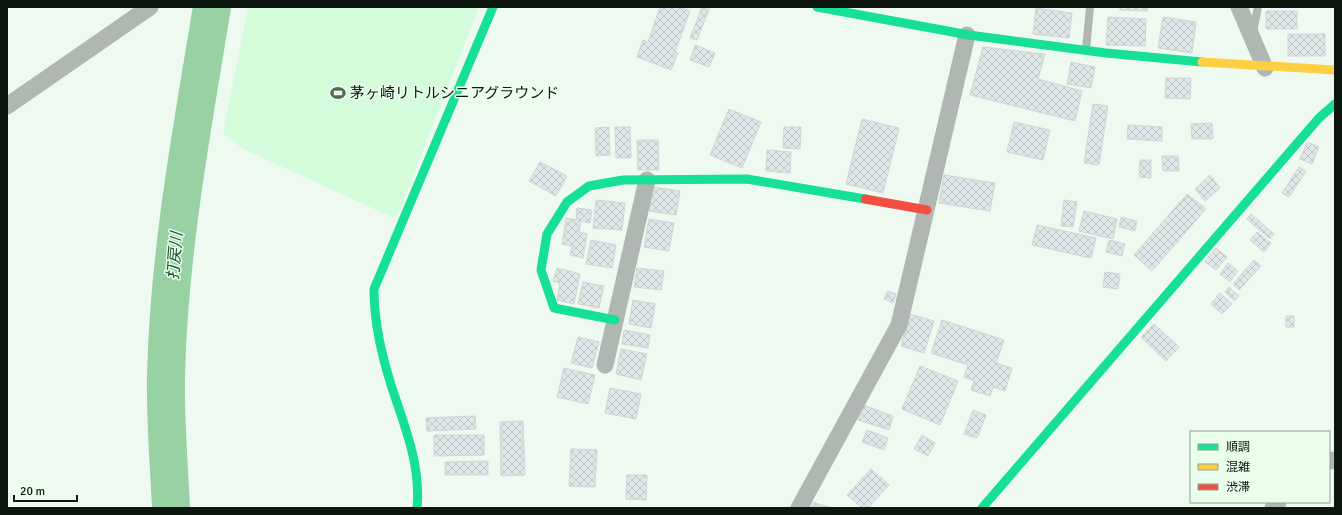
<svg xmlns="http://www.w3.org/2000/svg" width="1342" height="515" viewBox="0 0 1342 515" font-family="Signika,'Noto Sans JP',sans-serif">
<style>
.pitch{fill:#d4fcdb}
.lines{fill:none;stroke-linecap:round;stroke-linejoin:round}
.river{stroke:#98d2a4;stroke-width:38}
.building{fill:url(#building-cross-hatch);stroke:#cfd5d7}
.lane{stroke:#b0b6b1;stroke-width:8}
.street{stroke:#b0b6b1;stroke-width:17}
.fast{stroke:#16e098;stroke-width:9}
.slow{stroke:#ffcf43;stroke-width:9}
.jam{stroke:#f24e42;stroke-width:9}
.labels{text-anchor:middle;dominant-baseline:central;stroke-width:3;stroke-linejoin:round;paint-order:stroke}
.poi-label{font-size:15px;fill:#0e170f;stroke:#e9ffec;text-anchor:start}
.water-label{font-size:16px;font-style:italic;fill:#1b532b;stroke:#e9ffec}
</style>
<defs>
<pattern id="building-cross-hatch" width="8" height="8" patternUnits="userSpaceOnUse"><rect width="8" height="8" fill="#e0e7e8"/><path d="M0 0l8 8M0 8l8-8" fill="none" stroke="#bfc5c6"/></pattern>
</defs>
<rect width="100%" height="100%" fill="#eefaf0"/>
<!-- pitch -->
<path class="pitch" d="M248,7H479L399,212L394,218L243,149L223,133Z"/>
<g class="lines">
<!-- river -->
<path class="river" d="M171,508C169,464 165,419 166,375C169,251 192,129 212,7"/>
</g>
<!-- building -->
<path class="building" d="M660,7H680L690,11L675,52L678,53L671,70L637,57L643,40L648,42Z
M702,7H710L697,40L690,38Z
M1120,7H1148L1147,11L1120,10Z
M1036,8L1072,13L1069,38L1033,34Z
M1266,11H1297V29H1266Z
M1108,17L1146,19L1145,46L1106,45Z
M1163,17L1196,22L1192,53L1158,48Z
M1288,34H1325V56H1288Z
M695,45L715,53L709,67L690,60Z
M983,47L1045,54L1038,79L1082,91L1075,121L970,95Z
M1071,62L1095,67L1091,88L1067,84Z
M1166,78H1191L1190,99L1165,98Z
M1093,104L1108,106L1099,165L1084,163Z
M729,109L761,122L742,168L710,155Z
M862,119L899,128L883,193L846,184Z
M1014,122L1050,130L1043,160L1007,152Z
M1212,123L1213,139H1192L1191,124Z
M1128,125L1162,127V141L1127,139Z
M609,127L610,155L596,156L595,128Z
M615,127H630L631,158H616Z
M784,127H801L800,149L783,148Z
M637,140H658L659,170H638Z
M1307,142L1319,147L1312,164L1300,159Z
M767,150L791,152L790,173L766,171Z
M1162,156H1178L1179,171H1163Z
M1140,160H1151V178L1139,177Z
M540,162L567,176L556,196L529,181Z
M1299,167L1306,171L1289,197L1282,193Z
M944,175L995,183L990,211L939,203Z
M1210,175L1220,188L1205,201L1195,189Z
M652,187L680,191L676,215L649,211Z
M1187,194L1206,209L1152,271L1134,255Z
M596,200L625,203L622,230L593,228Z
M1064,200L1077,202L1073,227L1061,226Z
M577,208L592,210L590,223L581,221L579,232L587,234L583,258L570,255L572,246L562,244L566,218L576,220Z
M1084,211L1117,219L1113,239L1079,231Z
M1251,214L1274,234L1270,239L1247,219Z
M1121,217L1137,221L1135,231L1119,227Z
M649,219L674,223L669,251L644,247Z
M1037,225L1096,238L1091,258L1032,245Z
M1257,232L1271,243L1264,252L1250,240Z
M591,240L616,245L612,268L586,264Z
M1109,240L1125,244L1122,256L1106,252Z
M1216,248L1227,257L1216,270L1205,262Z
M1254,260L1261,266L1239,290L1233,284Z
M1228,263L1238,271L1230,282L1220,274Z
M557,268L580,274L574,304L557,300L560,283L553,281Z
M637,268L664,271L661,290L634,287Z
M1105,272L1120,274L1118,289L1103,287Z
M583,282L604,286L599,308L578,304Z
M1229,287L1239,296L1234,301L1225,292Z
M888,291L896,294L893,303L884,299Z
M1220,293L1232,304L1222,314L1211,304Z
M633,300L655,304L651,328L629,324Z
M910,314L934,321L924,353L901,346Z
M1286,316H1294V327H1286Z
M942,320L1004,340L996,363L1012,368L1005,391L993,387L990,396L971,390L974,381L964,377L968,365L931,353Z
M1154,324L1179,347L1166,361L1141,337Z
M624,330L650,335L648,348L622,344Z
M578,337L599,342L592,368L571,363Z
M621,349L647,354L641,380L616,374Z
M920,366L958,381L940,425L902,409Z
M564,368L595,375L588,404L557,397Z
M610,388L641,394L636,419L605,413Z
M863,405L893,416L889,430L858,420Z
M973,410L986,415L977,438L964,434Z
M475,416L476,429L427,431L426,418Z
M523,421L525,475L501,476L500,422Z
M867,430L888,438L884,450L862,442Z
M434,435H484V455L434,456Z
M922,435L935,443L928,456L914,449Z
M571,449L597,450L595,487L569,486Z
M488,461V475H445V462Z
M871,469L889,485L868,508H862L847,495Z
M627,475H647L646,500L626,499Z
M812,502L829,507L828,508H810Z"/>
<g class="lines">
<!-- lane -->
<path class="lane" d="M1253,32L1258,7
M1086,50L1090,7"/>
<!-- street -->
<path class="street" d="M1239,7L1265,68
M7,106L150,7
M605,365L647,180
M1329,461L1335,460
M799,508L899,325L967,35
M1273,508L1278,502"/>
<!-- fast -->
<path class="fast" d="M817,7L969,35L1106,53L1202,62
M615,320L554,308L541,270L547,234L567,202L589,186L623,180L747,179L865,199
M417,508C421,466 405,427 392,388C382,356 374,324 374,289L493,7
M982,508L1319,118L1335,104"/>
<!-- slow -->
<path class="slow" d="M1202,62L1335,70"/>
<!-- jam -->
<path class="jam" d="M865,199L927,210"/>
</g>
<!-- icons -->
<defs>
<g id="stadium-bare" transform="scale(1.2)"><path d="M0-5a6.5 5 0 1 0 0 10a6.5 5 0 1 0 0-10ZM-3.5-1.8h7v3.6h-7Z" fill="#5c665e" stroke="#e9ffec" stroke-width="2.5" paint-order="stroke"/></g>
</defs>
<g fill-rule="evenodd">
<use href="#stadium-bare" x="338" y="93"/>
</g>
<g class="labels">
<!-- poi labels -->
<g class="poi-label">
<text x="350" y="93">茅ヶ崎リトルシニアグラウンド</text>
</g>
<!-- water labels -->
<g class="water-label">
<text transform="translate(175 256) rotate(-85)">打戻川</text>
</g>
</g>
<!-- border -->
<rect width="1342" height="515" fill="none" stroke="#0e170f" stroke-width="16"/>
<!-- legend -->
<rect x="1190" y="431" width="140" height="72" fill="#e9ffec" stroke="#91a294"/>
<rect x="1198" y="444" width="20" height="6" fill="#16e098" stroke="#91a294"/>
<text x="1226" y="451" font-size="12" fill="#0e170f">順調</text>
<rect x="1198" y="464" width="20" height="6" fill="#ffcf43" stroke="#91a294"/>
<text x="1226" y="471" font-size="12" fill="#0e170f">混雑</text>
<rect x="1198" y="484" width="20" height="6" fill="#f24e42" stroke="#91a294"/>
<text x="1226" y="491" font-size="12" fill="#0e170f">渋滞</text>
<!-- scale -->
<path d="M14 495v6h63v-6" fill="none" stroke="#0e170f" stroke-width="2"/>
<text x="20" y="495" font-size="12" fill="#0e170f" stroke="#e9ffec" stroke-width="3" paint-order="stroke">20 m</text>
</svg>
